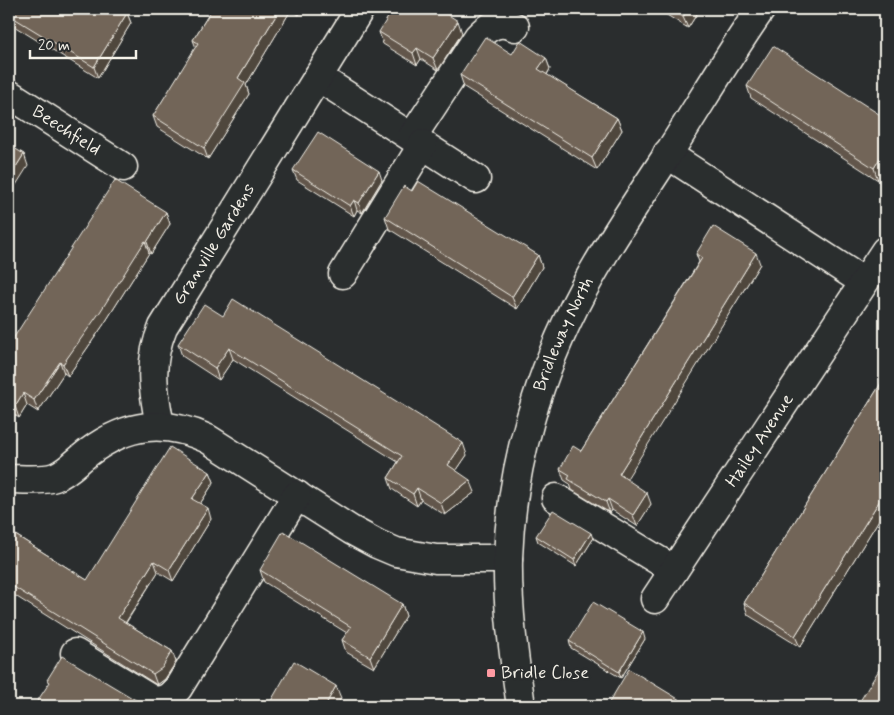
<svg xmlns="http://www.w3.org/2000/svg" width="894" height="715" viewBox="0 0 894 715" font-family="Mynerve,sans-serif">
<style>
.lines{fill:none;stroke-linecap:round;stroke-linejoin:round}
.minor-casing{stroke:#f4f1e8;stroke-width:31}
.minor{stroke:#2a2d2e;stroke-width:28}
.wall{fill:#62574c;stroke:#f4f1e8}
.shaded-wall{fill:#50473e;stroke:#f4f1e8}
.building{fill:#726558;stroke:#f4f1e8}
.poi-dot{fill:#ff9aa2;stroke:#2a2d2e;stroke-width:2}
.labels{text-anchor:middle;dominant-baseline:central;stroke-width:5;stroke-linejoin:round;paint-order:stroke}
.street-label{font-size:18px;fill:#f4f1e8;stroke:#2a2d2e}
.poi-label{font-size:18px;fill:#f4f1e8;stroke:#2a2d2e;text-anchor:start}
</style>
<rect width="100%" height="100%" fill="#2a2d2e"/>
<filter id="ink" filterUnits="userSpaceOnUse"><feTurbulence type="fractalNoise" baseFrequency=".02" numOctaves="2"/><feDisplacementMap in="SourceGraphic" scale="10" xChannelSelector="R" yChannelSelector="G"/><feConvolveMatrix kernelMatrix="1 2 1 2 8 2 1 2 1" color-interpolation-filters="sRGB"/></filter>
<g filter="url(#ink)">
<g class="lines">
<!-- minor casing -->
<g class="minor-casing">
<g id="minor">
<path d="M318,77L476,179"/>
<path id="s1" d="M9,94L123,167"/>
<path d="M412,137L478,37C489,25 500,20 515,27"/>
<path d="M667,154L864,282"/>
<path d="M343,274L423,144"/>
<path id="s2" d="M160,426C153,389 148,363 163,327L360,9"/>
<path d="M9,479C21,479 44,481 55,477C68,472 78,460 89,452C128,423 164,419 208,439L351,530L377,544L396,552L436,559H508"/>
<path d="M556,498L674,570"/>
<path id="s3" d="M655,599L885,251"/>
<path d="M75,653L152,700C165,702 170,697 178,688L297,495"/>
<path id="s4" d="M521,706C514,657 507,607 508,558C511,465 539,372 583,290C608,243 639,199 668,154C699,106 728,56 761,9"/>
</g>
</g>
<!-- minor -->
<use href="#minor" class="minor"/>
</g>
<!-- wall -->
<path class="wall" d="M9,9L127,13L131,23L98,78L9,23Z
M212,9H303L299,15L291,10L246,85L249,94L208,159L157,127L153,116L196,48L193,40Z
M657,9H700L688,28Z
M379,32L462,33L438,70L421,59L417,65L383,44Z
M512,54L546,58L550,69L547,75L617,118L622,130L597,170L464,87L460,75Z
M747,86L885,118V169L878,180L751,98Z
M293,170L382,180L362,213L357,210L354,216L297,180Z
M412,191L538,255L542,267L517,309L389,229L385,217Z
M166,212L170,224L151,254L149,253L104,324L68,376L64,373L38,412L27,405L19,418L9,411V345Z
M696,254L760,264L626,479L651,504L637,526L612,510L610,513L572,490L570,484L564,480L560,469L581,451L699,262Z
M223,316L467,455L456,471L475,492L445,515L421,500L417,506L392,489L388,478L398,462L233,359L219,380L182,356L178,344Z
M885,377V510L800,647L748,615L744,603Z
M210,472L214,482L200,504L211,519L173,581L158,572L126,623L172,651L176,662L165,679L157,685L9,592V531L87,580Z
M536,536L593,539L576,566L538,542Z
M260,570L402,604L406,616L374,668L346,652L342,640L347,633L264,582Z
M645,639L621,678L571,648L569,641Z"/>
<!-- shaded-wall -->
<path class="shaded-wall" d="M280,9H290L291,10L246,85L249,94L208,159L204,148L238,78Z
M297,9H303L299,15Z
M688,9H700L688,28L683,17Z
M127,13L131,23L98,78L94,67Z
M458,21L462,33L438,70L433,58Z
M417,48L421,59L417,65L413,53Z
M546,58L550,69L543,81L538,69Z
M617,118L622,130L597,170L592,158Z
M885,150V169L878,180L874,168Z
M24,154L28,166L9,196V178Z
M379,171L382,180L362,213L359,203Z
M354,200L357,210L354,216L350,206Z
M166,212L170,224L151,254L147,242Z
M145,241L149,253L104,324L68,376L63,364Z
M756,253L760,264L623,485L619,474Z
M538,255L542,267L517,309L512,297Z
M229,348L233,359L219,380L215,368Z
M60,362L64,373L38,412L34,400Z
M23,393L27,405L19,418L15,406Z
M463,443L467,455L452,477L448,465Z
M210,472L214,482L196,510L192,499Z
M470,480L475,492L445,515L441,503Z
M417,488L421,500L417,506L413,494Z
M885,492V510L800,647L795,636Z
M647,493L651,504L637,526L633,515Z
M608,499L612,510L610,513L606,502Z
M208,508L211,519L173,581L169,570Z
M591,533L593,539L576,566L574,560Z
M154,561L158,572L122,628L118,618Z
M402,604L406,616L374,668L370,657Z
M643,632L645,639L621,678L619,672Z
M172,651L176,662L165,679L157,685L153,674Z
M336,686L341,698L336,706H325Z
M680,700L682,706H676Z"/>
<!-- building -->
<path class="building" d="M9,9H121L127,13L94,67L9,15Z
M212,9H280L238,78L245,83L204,148L153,116L198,43L193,40Z
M393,9H439L458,21L433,58L417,48L413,53L379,32Z
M671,9H688L683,17Z
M485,37L512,54L520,41L546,58L538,69L617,118L592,158L460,75Z
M773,46L885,118V150L874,168L747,86Z
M318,132L379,171L359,203L354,200L350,206L293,170Z
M9,145L24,154L9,178Z
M115,180L166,212L147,242L145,241L100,312L63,364L60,362L34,400L23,393L15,406L9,403V345Z
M418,181L538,255L512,297L385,217L404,186L412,191Z
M713,226L756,253L619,474L647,493L633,515L608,499L606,502L568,479L570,475L560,469L573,446L581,451L702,258L696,254Z
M233,299L463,443L448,465L470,480L441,503L417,488L413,494L388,478L402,456L229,348L215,368L178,344L204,304L223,316Z
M885,377V492L795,636L744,603Z
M170,447L210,472L192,499L208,508L169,570L154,561L118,618L172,651L162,668L153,674L9,584V531L87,580Z
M553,510L591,533L574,560L536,536Z
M283,531L402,604L370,657L342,640L351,627L260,570Z
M593,602L643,632L619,672L569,641Z
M62,656L144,705V706H34L50,682L47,680Z
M885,660V706H857Z
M294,661L336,686L325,706H268Z
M629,669L680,700L676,706H607Z"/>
</g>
<!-- markers -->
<rect class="poi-dot" x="486" y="668" width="10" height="10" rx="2.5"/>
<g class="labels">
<!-- street labels -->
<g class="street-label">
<text stroke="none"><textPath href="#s1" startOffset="68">Beechfield</textPath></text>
<text stroke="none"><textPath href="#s2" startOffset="198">Granville Gardens</textPath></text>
<text stroke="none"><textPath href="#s4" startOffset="381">Bridleway North</textPath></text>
<text stroke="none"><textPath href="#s3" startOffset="190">Hailey Avenue</textPath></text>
</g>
<!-- poi labels -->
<g class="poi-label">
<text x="501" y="673">Bridle Close</text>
</g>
</g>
<!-- margin -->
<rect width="894" height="715" fill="none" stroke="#2a2d2e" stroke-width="30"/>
<rect x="15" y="15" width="864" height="685" fill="none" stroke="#f4f1e8" stroke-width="2" filter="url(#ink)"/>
<!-- scale -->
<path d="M30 50v8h106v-8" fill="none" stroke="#f4f1e8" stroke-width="2.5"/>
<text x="38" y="50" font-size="15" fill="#f4f1e8" stroke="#2a2d2e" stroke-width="4" paint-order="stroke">20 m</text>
</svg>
